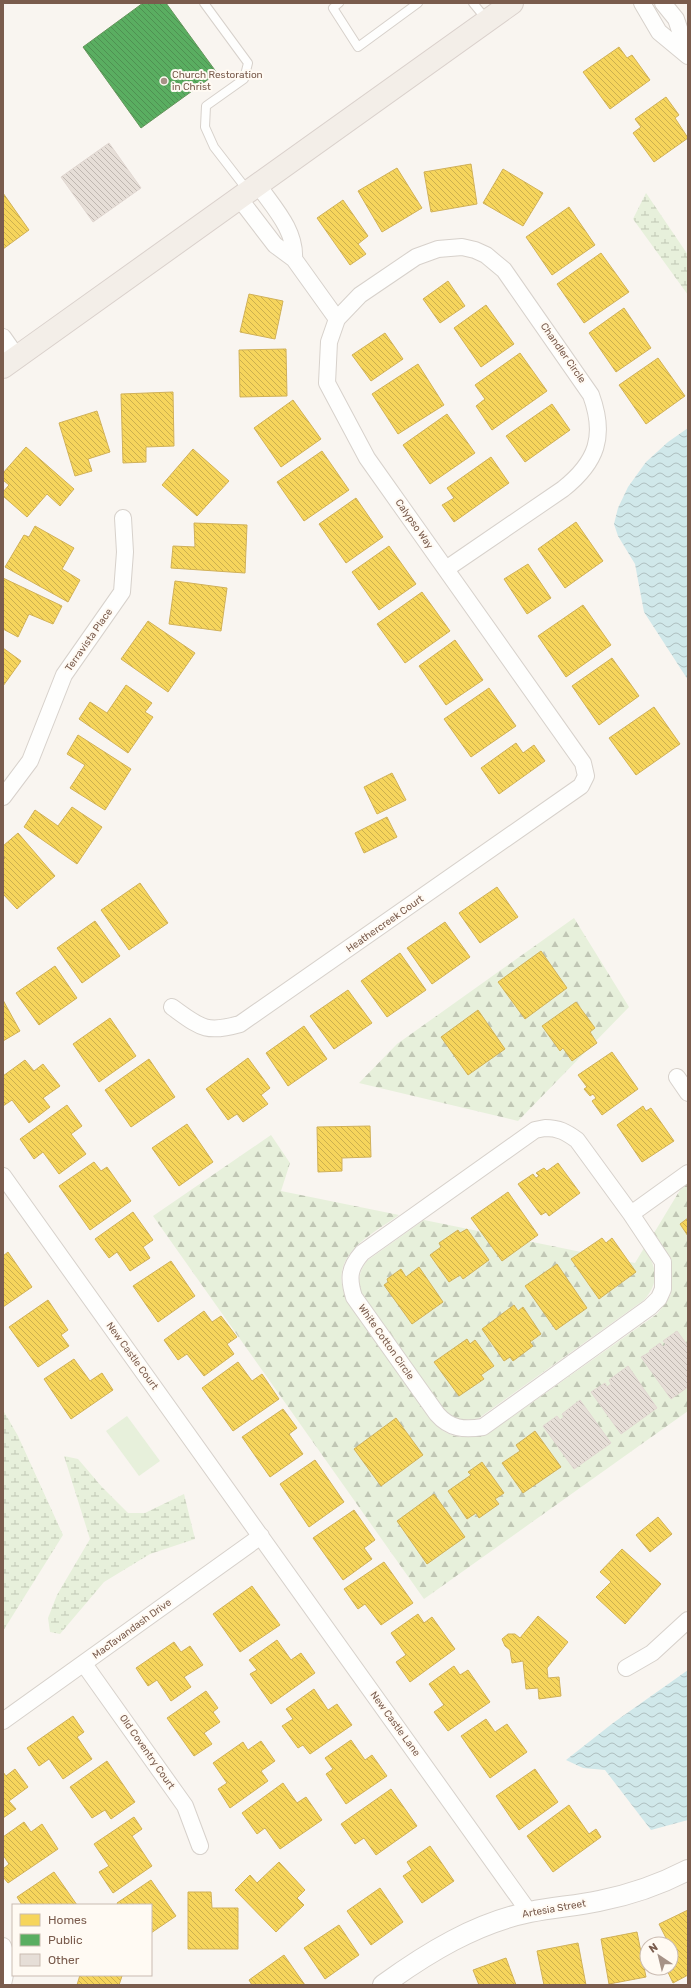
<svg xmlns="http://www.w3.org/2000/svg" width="691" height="1988" viewBox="0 0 691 1988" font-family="Rubik,sans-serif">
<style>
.forest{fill:url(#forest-firs)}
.wetland{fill:url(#wetland-marsh)}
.pitch{fill:#e7f0db}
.water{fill:url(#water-waves)}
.homes{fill:url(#homes-back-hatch);stroke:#d1b158}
.public{fill:url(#public-back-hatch);stroke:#64955b}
.building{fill:url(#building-back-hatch);stroke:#e2d8d2}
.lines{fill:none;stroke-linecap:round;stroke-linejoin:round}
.service-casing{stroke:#d7d1cb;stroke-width:10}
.minor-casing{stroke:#d7d1cb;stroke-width:18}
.tertiary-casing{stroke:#d7d1cb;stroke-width:22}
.primary-casing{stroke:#dad1cc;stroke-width:24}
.service{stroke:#fefefd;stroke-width:8}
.minor{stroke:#fefefd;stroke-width:16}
.tertiary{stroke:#fefefd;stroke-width:20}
.primary{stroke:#f3eee8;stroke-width:22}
.poi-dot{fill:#a69286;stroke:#fffaf3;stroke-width:1.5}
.labels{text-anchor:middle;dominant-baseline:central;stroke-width:4;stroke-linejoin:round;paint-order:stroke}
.poi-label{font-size:10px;fill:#7a5c4d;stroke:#fffaf3;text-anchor:start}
.street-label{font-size:10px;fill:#7a5c4d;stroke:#fffaf3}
</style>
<defs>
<pattern id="forest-firs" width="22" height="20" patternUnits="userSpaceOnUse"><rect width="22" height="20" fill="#e7f0db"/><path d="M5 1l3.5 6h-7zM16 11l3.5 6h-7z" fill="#c0c6b4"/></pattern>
<pattern id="wetland-marsh" width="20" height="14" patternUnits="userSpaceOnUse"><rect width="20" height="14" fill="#e7f0db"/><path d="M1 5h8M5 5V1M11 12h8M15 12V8" fill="none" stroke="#c0c6b4"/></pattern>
<pattern id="water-waves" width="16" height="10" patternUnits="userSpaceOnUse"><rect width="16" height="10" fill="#d0e8ea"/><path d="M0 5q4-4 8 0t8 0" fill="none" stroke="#aebfc0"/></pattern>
<pattern id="homes-back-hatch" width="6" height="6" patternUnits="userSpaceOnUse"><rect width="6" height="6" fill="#f6d55c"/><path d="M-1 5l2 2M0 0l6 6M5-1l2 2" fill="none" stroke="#ccb04e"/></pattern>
<pattern id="public-back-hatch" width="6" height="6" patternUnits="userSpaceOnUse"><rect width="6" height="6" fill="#5aae61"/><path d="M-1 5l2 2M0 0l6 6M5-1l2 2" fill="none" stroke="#4f9152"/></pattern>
<pattern id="building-back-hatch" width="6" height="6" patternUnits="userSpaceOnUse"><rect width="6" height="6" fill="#e6ded7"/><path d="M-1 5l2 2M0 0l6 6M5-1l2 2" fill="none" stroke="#bfb7b1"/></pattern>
</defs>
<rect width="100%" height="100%" fill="#f9f5f0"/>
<!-- forest -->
<path class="forest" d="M574,918L629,1007L518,1121L359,1083L397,1044Z
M271,1135L290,1163L281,1191L399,1215C376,1232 336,1250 342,1285C343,1291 346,1297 348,1302L431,1420C448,1440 464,1439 488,1434L657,1314L665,1304L671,1294V1263L670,1257L654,1233L680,1190L688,1184V1411L424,1599L153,1216Z
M424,1220L635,1263L644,1248C657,1267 660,1282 644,1300L479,1418C464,1421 454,1421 443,1409L362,1294C357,1280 359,1271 368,1260Z"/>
<!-- wetland -->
<path class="wetland" d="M646,193L688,255V295L633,219Z
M3,1410L18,1436L63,1535L3,1631Z
M64,1456L78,1459L102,1487L128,1513H145L184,1494L195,1539L150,1554L104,1582L60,1634L50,1632L48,1618L57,1595L90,1539Z"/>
<!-- pitch -->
<path class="pitch" d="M127,1416L160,1461L139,1476L106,1431Z"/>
<!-- water -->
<path class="water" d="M688,428V680L644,612L635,564L618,536L614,524L618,508L628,487L646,462L668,442Z
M688,1670V1820L651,1830L605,1770L583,1768L566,1760L613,1723Z"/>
<!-- homes -->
<path class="homes" d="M619,47L627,58L632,55L650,80L610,109L583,72Z
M666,97L679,115L675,118L688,138L654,162L633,133L641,127L635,119Z
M471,164L477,204L431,212L424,172Z
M397,168L422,208L382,232L358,191Z
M503,169L543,193L523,226L483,203Z
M3,193L29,230L3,249Z
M343,200L368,236L358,244L366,254L350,265L317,218Z
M569,207L595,245L552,275L526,237Z
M601,253L629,292L584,323L557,284Z
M448,281L465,306L440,323L423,299Z
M249,294L283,301L275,339L240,332Z
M486,305L514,344L481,367L454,328Z
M624,308L651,348L616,372L589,333Z
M385,333L403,359L371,381L352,355Z
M286,349L287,396L240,397L239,350Z
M520,353L547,391L492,430L476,406L485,399L475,385Z
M658,358L685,396L646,424L619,385Z
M418,364L444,405L398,434L372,394Z
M173,392L174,446L146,447V462L123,463L121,394Z
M293,400L321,439L281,467L254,428Z
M552,404L570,430L525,462L506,436Z
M97,411L110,452L88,459L92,471L75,476L59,423Z
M447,414L475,453L430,484L403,445Z
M26,447L74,489L60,506L47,494L27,517L3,496V492L9,485L3,480V473Z
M193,449L229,481L197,516L162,485Z
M322,451L349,490L304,521L277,482Z
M491,457L509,483L454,522L442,505L454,498L447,488Z
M356,498L383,537L346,563L319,524Z
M576,522L603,561L565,588L538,549Z
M194,523L247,525L245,573L171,568L173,546L195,547Z
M35,526L74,548L62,569L80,580L68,602L5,567L24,535L29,537Z
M389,546L416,584L379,610L352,572Z
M528,564L551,598L527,614L504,579Z
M3,578L62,606L53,624L29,614L18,637L3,629Z
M175,581L227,588L221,631L169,624Z
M422,592L450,631L405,663L377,624Z
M583,605L611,645L566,677L538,636Z
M148,621L195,653L168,692L121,659Z
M455,640L483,680L446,705L419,666Z
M3,648L21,661L3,686Z
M612,658L639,696L599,725L572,686Z
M126,685L152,703L145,712L153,717L128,753L79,719L90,702L107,713Z
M489,688L516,726L471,757L444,719Z
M654,707L680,744L636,775L609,738Z
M78,735L131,769L105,810L70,788L85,765L67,754Z
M516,743L523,753L534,745L545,761L499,794L481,768Z
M392,773L406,800L377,814L364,787Z
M72,807L102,827L77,864L24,827L35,810L58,826Z
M387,817L397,837L364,853L355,833Z
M18,833L55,876L17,909L3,894V860L5,858L3,856V846Z
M140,883L168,923L129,950L101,910Z
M497,887L518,917L480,943L459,913Z
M95,921L120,956L82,983L57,948Z
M445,922L470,957L432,984L407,948Z
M541,951L567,988L525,1019L498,982Z
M400,953L426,990L387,1017L361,981Z
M55,966L77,998L39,1025L16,993Z
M348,990L372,1023L334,1049L310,1016Z
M3,1000L20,1031L3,1041Z
M576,1002L595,1028L590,1032L597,1043L572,1061L563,1048L560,1051L542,1026Z
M478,1010L505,1049L468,1075L441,1037Z
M110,1018L136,1056L99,1082L73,1044Z
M304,1026L327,1059L288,1086L266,1053Z
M612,1052L638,1089L602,1115L592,1101L596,1098L593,1094L590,1096L584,1089L587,1087L578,1075Z
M248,1058L270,1088L261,1095L268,1104L243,1122L237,1114L228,1120L206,1089Z
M149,1059L175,1097L131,1127L105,1090Z
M25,1060L34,1071L43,1064L60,1086L43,1098L50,1107L29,1123L12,1100L3,1106V1076Z
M67,1105L82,1126L71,1134L86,1154L59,1174L43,1152L34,1159L20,1139Z
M643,1106L646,1111L651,1108L674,1141L642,1162L617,1125Z
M187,1124L213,1162L179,1186L152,1148Z
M370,1126L371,1157L342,1158V1171L318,1172L317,1127Z
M94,1162L101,1171L107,1167L131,1201L90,1230L59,1186Z
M558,1163L580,1193L549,1216L546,1212L541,1215L518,1184L533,1174L536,1178L539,1176L536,1173L544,1168L547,1171Z
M508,1192L538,1235L502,1261L471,1218Z
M133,1212L153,1240L143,1247L150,1258L130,1271L117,1252L109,1258L95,1239Z
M688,1218V1236L680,1224Z
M467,1229L489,1260L463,1279L460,1275L449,1282L430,1255L441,1247L439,1243L458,1230L460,1233Z
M602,1238L606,1243L612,1238L636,1272L599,1299L571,1259Z
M8,1252L32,1287L3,1307V1256Z
M171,1261L195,1296L158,1322L133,1286Z
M557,1264L587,1308L556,1330L525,1286Z
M419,1267L443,1302L412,1324L384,1285L388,1282L387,1279L401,1269L406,1277Z
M48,1300L68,1330L61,1335L69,1346L38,1367L9,1327Z
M514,1305L518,1311L523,1307L541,1334L530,1342L533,1346L513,1361L510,1357L504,1361L482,1329Z
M204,1311L212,1322L221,1316L237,1337L227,1344L234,1354L204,1376L187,1354L178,1360L164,1340Z
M467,1339L470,1344L475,1340L494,1366L481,1375L484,1379L459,1396L434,1362Z
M74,1359L90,1381L102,1373L113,1390L71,1419L44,1379Z
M238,1362L252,1381L262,1374L279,1399L233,1431L202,1388Z
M283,1409L297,1428L289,1434L303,1454L270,1477L242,1437Z
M396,1418L423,1455L381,1486L354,1449Z
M535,1431L561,1467L523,1493L502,1463L520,1451L516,1445Z
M315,1460L344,1502L309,1527L280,1484Z
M482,1462L504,1493L495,1499L499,1504L479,1518L476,1513L467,1519L448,1491L471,1475L468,1472Z
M434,1494L465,1537L427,1564L397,1521Z
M354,1510L375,1540L364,1548L372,1559L343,1580L313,1538Z
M658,1517L672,1534L650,1552L636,1535Z
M622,1549L661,1584L625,1624L596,1597L611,1582L600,1572Z
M384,1562L413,1603L381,1625L365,1604L358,1609L344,1589Z
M252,1586L280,1625L240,1652L213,1614Z
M418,1614L424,1623L432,1617L455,1649L410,1682L396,1662L406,1655L391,1633Z
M538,1616L568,1642L547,1668L548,1678L559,1677L561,1696L539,1699L538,1688L526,1689L523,1661L512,1663L510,1650L505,1646L502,1639L508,1634H515L520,1638Z
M277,1640L291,1660L301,1653L315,1673L271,1704L250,1674L257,1670L249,1660Z
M174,1642L181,1652L190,1646L203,1665L184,1677L191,1687L171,1701L157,1680L148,1686L136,1668Z
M454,1666L460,1675L468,1670L490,1702L448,1731L434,1712L444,1705L429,1684Z
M314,1689L328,1710L337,1704L352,1725L310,1754L303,1745L298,1748L282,1726L293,1719L286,1709Z
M206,1691L218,1708L213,1712L220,1722L204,1733L212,1744L194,1756L167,1718Z
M73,1716L84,1732L77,1737L92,1759L63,1779L49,1759L39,1766L27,1748Z
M486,1719L495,1732L507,1724L527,1752L490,1778L461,1736Z
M351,1740L365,1760L372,1755L387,1776L346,1804L326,1774L333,1769L325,1758Z
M261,1741L275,1761L261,1771L268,1781L230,1808L218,1789L227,1783L213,1763L243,1742L248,1750Z
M107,1761L135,1802L111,1819L105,1810L92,1818L70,1787Z
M15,1769L28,1787L9,1801L16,1809L3,1818V1772L6,1776Z
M535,1769L558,1802L519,1830L496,1796Z
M283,1783L297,1803L306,1797L322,1820L280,1849L265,1828L257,1834L242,1813Z
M391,1789L417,1826L376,1855L364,1838L355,1844L341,1824Z
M569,1805L589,1834L596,1829L601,1837L553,1872L527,1836Z
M134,1817L142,1829L132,1836L152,1866L113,1893L99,1872L109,1866L94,1844Z
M24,1822L31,1832L42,1824L58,1849L8,1883L3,1877V1869L9,1864L3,1855V1837Z
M430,1846L454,1881L422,1903L403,1876L412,1870L407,1862Z
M279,1862L305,1890L297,1898L304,1905L276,1932L235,1890L250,1875L257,1883Z
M54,1872L77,1905H22L17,1897Z
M151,1880L176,1916L151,1933V1905H118L117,1903Z
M380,1888L403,1922L371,1945L347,1911Z
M188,1892H211L212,1908H238V1949H188Z
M688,1910V1975L673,1983L666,1968H671V1963L677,1960L671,1944H669L659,1924Z
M339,1925L359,1955L325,1979L304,1948Z
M637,1932L646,1977L609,1984L601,1939Z
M578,1943L586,1985H544L537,1951Z
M284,1955L305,1985H252L249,1980Z
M506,1958L516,1985H479L473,1970Z
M80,1975H118L122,1976L119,1985H77Z"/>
<!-- public -->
<path class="public" d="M143,3H166L217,73L141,128L83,47Z"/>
<!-- building -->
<path class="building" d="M109,143L141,188L93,222L61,177Z
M677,1331L688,1346V1387L671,1399L641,1357L650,1352L649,1351L660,1343L663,1347L666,1344L663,1341Z
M628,1366L657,1408L621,1434L591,1392L605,1383L607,1387L611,1384L609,1380Z
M580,1400L611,1443L574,1469L543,1426L557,1416L560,1420L564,1417L562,1414Z"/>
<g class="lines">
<!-- service casing -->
<g class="service-casing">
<path id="service" d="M204,3L248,63L244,79L206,106L205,127L214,147L248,191
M339,3L333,8L358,47L418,3
M473,3L487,20"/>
</g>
<!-- minor casing -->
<g class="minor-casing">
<path id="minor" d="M642,3L659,32L688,56
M663,3L676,19L688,55
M258,185C273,207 296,230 294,259
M239,198L275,245L294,259L337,319
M3,337L17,357
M3,797L30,761L64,675L122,592L125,552L123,518
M172,1007C200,1027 205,1034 240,1024L581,786L586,776L583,763L367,458L327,383L329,342L337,319L360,295L416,257L438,249L462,247L475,250L486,255L504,270L591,395C606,436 597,462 563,489L446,569
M677,1077L688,1093
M545,1128C559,1128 566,1132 577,1140L631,1214L663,1262V1289L659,1298L650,1307L483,1427C464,1430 450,1429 437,1414L354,1297C348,1278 349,1268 362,1253L535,1130Z
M3,1176L529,1912
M631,1214L688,1173
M84,1664L185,1806L200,1846
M626,1668L652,1653L688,1620
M3,1721L261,1536
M3,1946C8,1958 6,1972 3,1984"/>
</g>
<!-- tertiary casing -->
<g class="tertiary-casing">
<path id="tertiary" d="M383,1985C427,1953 476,1923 530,1912C553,1907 576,1906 599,1901C630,1895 661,1884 688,1870"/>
</g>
<!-- primary casing -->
<g class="primary-casing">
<path id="primary" d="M3,367L512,3"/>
</g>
<!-- service -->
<use href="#service" class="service"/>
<!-- minor -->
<use href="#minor" class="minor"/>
<!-- tertiary -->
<use href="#tertiary" class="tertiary"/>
<!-- primary -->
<use href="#primary" class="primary"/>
</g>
<!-- markers -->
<circle class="poi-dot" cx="164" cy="81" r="4"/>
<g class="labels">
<!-- poi labels -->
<g class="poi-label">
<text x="172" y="75">Church Restoration<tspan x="172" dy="12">in Christ</tspan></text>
</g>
<!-- street labels -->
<g class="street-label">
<text transform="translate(563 353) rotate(55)">Chandler Circle</text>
<text transform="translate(414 524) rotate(55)">Calypso Way</text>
<text transform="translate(89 640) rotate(-55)">Terravista Place</text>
<text transform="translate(385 924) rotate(-35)">Heathercreek Court</text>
<text transform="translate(386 1342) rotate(55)">White Cotton Circle</text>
<text transform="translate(132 1356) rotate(54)">New Castle Court</text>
<text transform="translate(132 1629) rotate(-36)">MacTavandash Drive</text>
<text transform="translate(395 1724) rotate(54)">New Castle Lane</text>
<text transform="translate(147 1752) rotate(55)">Old Coventry Court</text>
<text transform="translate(554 1909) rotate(-10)">Artesia Street</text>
</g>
</g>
<!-- border -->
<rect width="691" height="1988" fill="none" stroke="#7a5c4d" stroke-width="8"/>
<!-- legend -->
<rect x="12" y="1904" width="140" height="72" fill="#fffaf3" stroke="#cabbb1"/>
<rect x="20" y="1914" width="20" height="12" fill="#f6d55c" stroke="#cabbb1"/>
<text x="48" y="1924" font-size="12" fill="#7a5c4d">Homes</text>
<rect x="20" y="1934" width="20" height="12" fill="#5aae61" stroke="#cabbb1"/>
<text x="48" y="1944" font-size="12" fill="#7a5c4d">Public</text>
<rect x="20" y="1954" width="20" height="12" fill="#e6ded7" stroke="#cabbb1"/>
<text x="48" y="1964" font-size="12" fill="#7a5c4d">Other</text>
<!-- north arrow -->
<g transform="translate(659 1956) rotate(325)"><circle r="19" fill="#fffaf3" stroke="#cabbb1"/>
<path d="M0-3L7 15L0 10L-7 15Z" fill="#a69286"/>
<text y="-6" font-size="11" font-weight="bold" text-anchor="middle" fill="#7a5c4d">N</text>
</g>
</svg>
